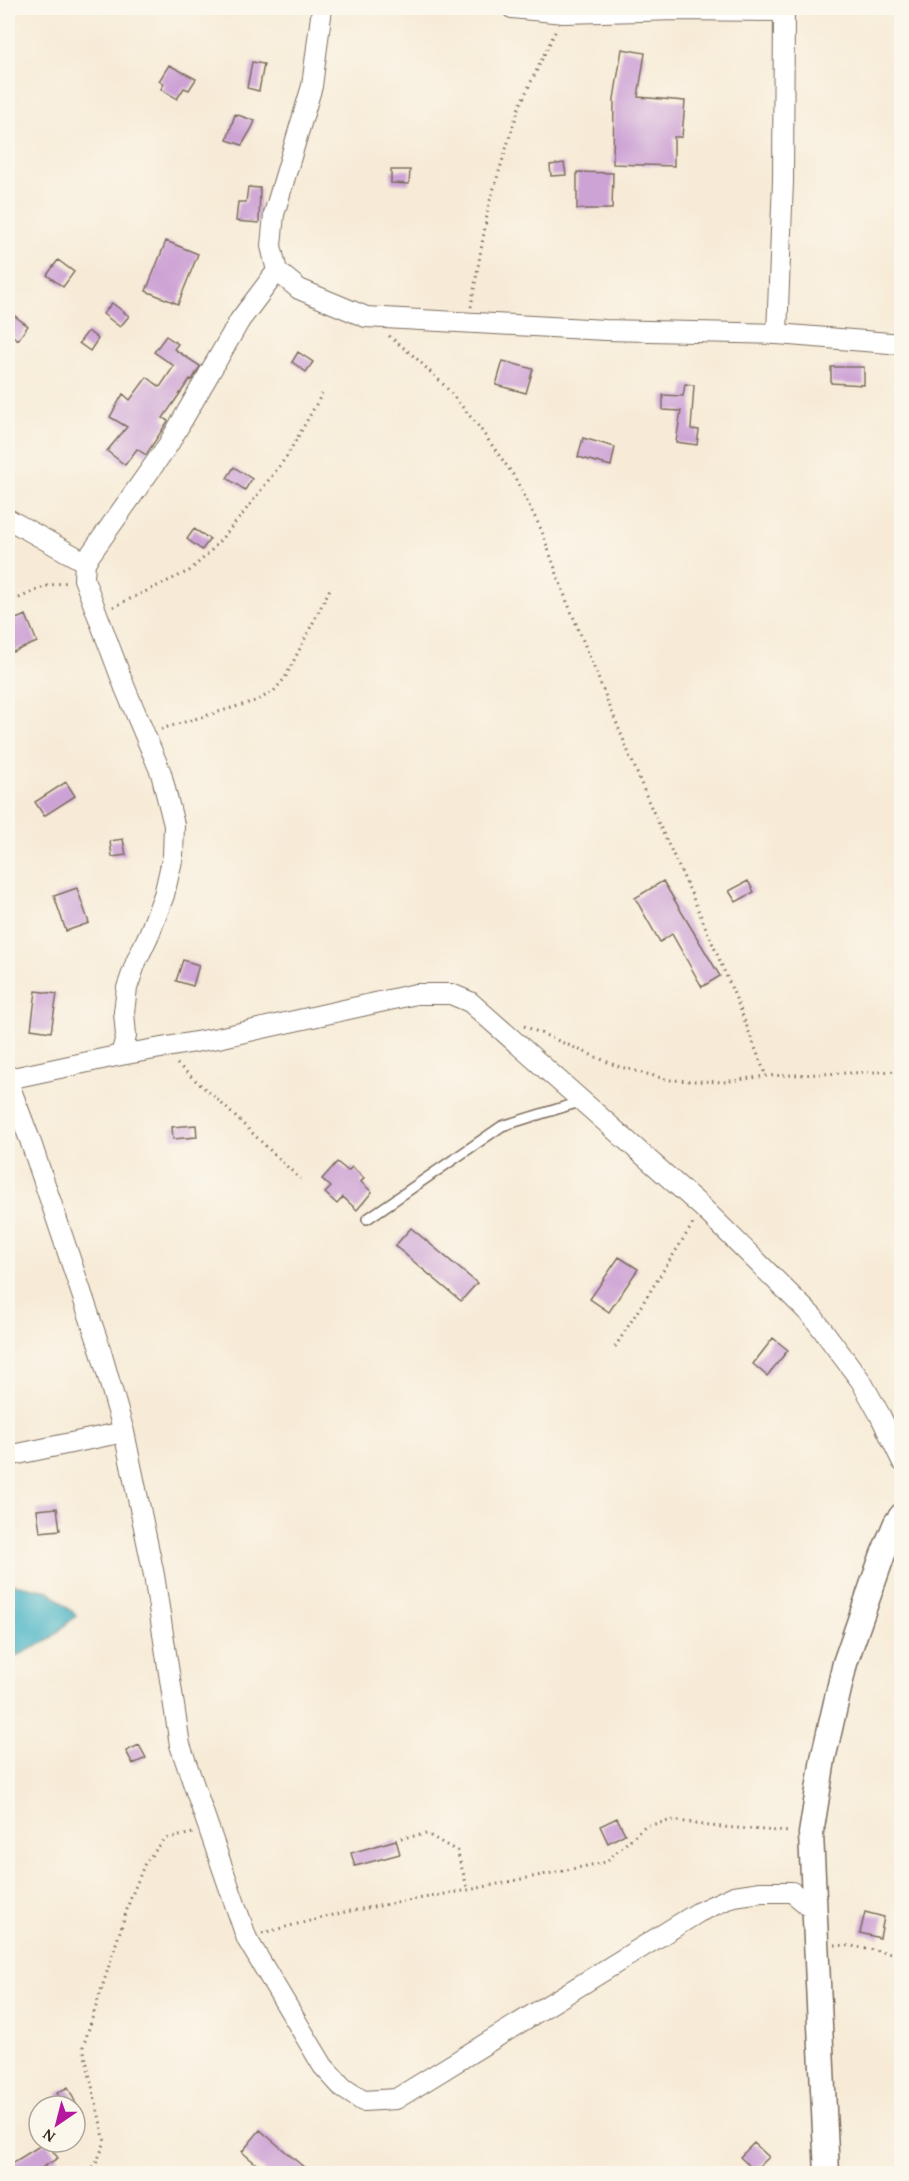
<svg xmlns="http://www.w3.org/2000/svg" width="909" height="2181" viewBox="0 0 909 2181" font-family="'Gentium Book Plus',serif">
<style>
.water{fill:#47b3c5;stroke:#416e72;stroke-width:1.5}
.building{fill:#cda3d5}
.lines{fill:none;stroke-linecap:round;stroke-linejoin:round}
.service-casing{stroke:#7d6e5f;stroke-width:12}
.minor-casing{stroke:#7d6e5f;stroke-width:22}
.tertiary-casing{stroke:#7d6e5f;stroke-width:27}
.path{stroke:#7d6e5f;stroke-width:3;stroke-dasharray:1.5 4.5;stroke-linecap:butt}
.service{stroke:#fff;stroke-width:9}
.minor{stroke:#fff;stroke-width:20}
.tertiary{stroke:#fff;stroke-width:24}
</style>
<rect width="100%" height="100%" fill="#fbf7ec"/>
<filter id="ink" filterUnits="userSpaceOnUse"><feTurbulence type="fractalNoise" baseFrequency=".0167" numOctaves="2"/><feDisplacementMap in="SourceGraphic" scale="12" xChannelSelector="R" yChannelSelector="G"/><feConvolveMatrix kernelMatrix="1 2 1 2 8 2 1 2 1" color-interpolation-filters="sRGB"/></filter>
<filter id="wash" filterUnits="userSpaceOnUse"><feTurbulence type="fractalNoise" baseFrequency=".008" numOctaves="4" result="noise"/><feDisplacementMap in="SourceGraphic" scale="24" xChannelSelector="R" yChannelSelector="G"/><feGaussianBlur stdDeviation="1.35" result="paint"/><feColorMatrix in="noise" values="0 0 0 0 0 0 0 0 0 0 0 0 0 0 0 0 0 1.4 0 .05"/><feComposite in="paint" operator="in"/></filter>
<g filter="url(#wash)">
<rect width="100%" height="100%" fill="#f7ebd7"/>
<!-- water -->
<path class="water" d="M8,1583L49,1591L76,1615L49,1640L8,1660Z"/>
<g id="blocks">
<!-- building -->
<path class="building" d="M622,49L645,53L638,97L685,101L682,137H674V166L613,164L614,99Z
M252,62L264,64L259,91L247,88Z
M169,65L196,79L189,90L184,88L177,99L161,89L164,84L159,81Z
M235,114L255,121L252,128L242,145L227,140Z
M564,163L566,175L551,176L550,165Z
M391,170H410L409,184L391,183Z
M577,172L613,173L612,209H577Z
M248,187L260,188L259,223L236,221L238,202H246Z
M166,241L198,254L178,304L146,291Z
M58,260L74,272L63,287L47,275Z
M112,303L129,316L120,327L103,314Z
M8,311L28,326L18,340L8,332Z
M88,331L98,339L90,351L79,343Z
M166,336L178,344L174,349L200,366L192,380L190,379L163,418L168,421L146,455L137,449L125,465L107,451L127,427L110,417L123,394L130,400L147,377L160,387L174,366L154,352Z
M298,352L313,362L306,372L292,362Z
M503,361L533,369L526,393L496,385Z
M831,367H864V385L831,383Z
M685,384L694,385L691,429L699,430L697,445L676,442L681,411L663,410V395L683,396Z
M583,438L615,447L611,466L578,457Z
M234,467L252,479L245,490L227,478Z
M194,529L210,539L202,550L187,539Z
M26,615L37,642L8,654V622Z
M66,782L75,796L44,816L35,802Z
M123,839L126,855L112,857L110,841Z
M663,881L720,976L702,987L672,934L660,942L635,898Z
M748,881L754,892L736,902L729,891Z
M77,888L89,923L66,931L54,896Z
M183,960L199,965L193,986L176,981Z
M36,991L57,994L51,1032L31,1029Z
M196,1125L197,1137L173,1139L172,1127Z
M337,1162L348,1171L352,1167L364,1178L361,1182L372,1192L357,1210L343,1197L337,1204L325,1193L331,1187L322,1179Z
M411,1228L477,1283L461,1301L395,1246Z
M619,1257L638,1269L609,1312L590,1299Z
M773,1338L788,1350L767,1376L753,1364Z
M57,1508L60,1530L40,1532L37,1510Z
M139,1745L146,1758L133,1764L126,1751Z
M617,1818L625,1834L608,1843L600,1826Z
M396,1840L400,1854L355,1866L351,1853Z
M865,1912L884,1917L880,1938L860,1933Z
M68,2087L77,2106H64L57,2093Z
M260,2130L312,2174H268L242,2152Z
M46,2142L58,2158L32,2174H14L9,2165Z
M754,2143L769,2157L755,2171L740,2157Z"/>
</g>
</g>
<g filter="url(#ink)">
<use href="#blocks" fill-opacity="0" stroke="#7d6e5f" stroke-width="1.5"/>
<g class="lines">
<!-- service casing -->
<g class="service-casing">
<path id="service" d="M367,1219L502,1126L583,1101"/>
</g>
<!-- minor casing -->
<g class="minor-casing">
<path id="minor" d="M322,8L312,86L274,214L271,246L277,271L299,289L366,317L605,330L777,334L902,344
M512,8L564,13L678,10L783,11
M777,334L783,181L784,8
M8,519L85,562
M121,1055L126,1036L124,1012L127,988L136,962L150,932L164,895L173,856L174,825L161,773L125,688L84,579L85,562L168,445L240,320L277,271
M8,1079L121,1055L218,1038L416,994H451L470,1002L702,1207L813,1317L861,1381L880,1415L902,1461
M8,1082L30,1140L99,1345L124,1432L154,1575L180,1745L247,1939L323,2066L343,2088L363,2101L396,2099L699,1912L734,1896L761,1892H792L815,1911
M8,1456L124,1432"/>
</g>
<!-- tertiary casing -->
<g class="tertiary-casing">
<path id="tertiary" d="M827,2174L811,1834L823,1759L845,1663L883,1554L896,1523L902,1515"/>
</g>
<!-- path -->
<path class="path" d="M471,307L489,204L519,107L557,28
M389,336L415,357L445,386L479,427L514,476L541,529L566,599L650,805L691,893L737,1001L766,1076
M8,603L46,586L68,582
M113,607L189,571L209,553L242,515L287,456L322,394
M161,729L255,701L273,692L285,678L331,587
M524,1026L617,1066L669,1080L723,1082L766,1076L902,1071
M177,1064L219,1101L300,1179
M615,1347L694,1222
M401,1838L427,1834L457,1851L468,1890
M262,1933L345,1912L468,1890L606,1862L645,1826L674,1820L709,1826L791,1832
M835,1945L851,1946L902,1955
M8,2034L9,2033
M76,2174L95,2166L105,2142L83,2047L130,1900L145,1863L165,1839L193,1833"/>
<!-- service -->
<use href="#service" class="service"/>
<!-- minor -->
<use href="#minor" class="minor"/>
<!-- tertiary -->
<use href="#tertiary" class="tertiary"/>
</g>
</g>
<!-- margin -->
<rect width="909" height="2181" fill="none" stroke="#fbf7ec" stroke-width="30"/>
<!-- north arrow -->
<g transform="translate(57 2124) rotate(215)"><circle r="28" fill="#fbf7ec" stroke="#aea59a" stroke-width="1.5"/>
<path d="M0-4.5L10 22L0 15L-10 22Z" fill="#b5179e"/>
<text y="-9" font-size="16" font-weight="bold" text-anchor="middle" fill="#3b2a1e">N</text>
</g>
</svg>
